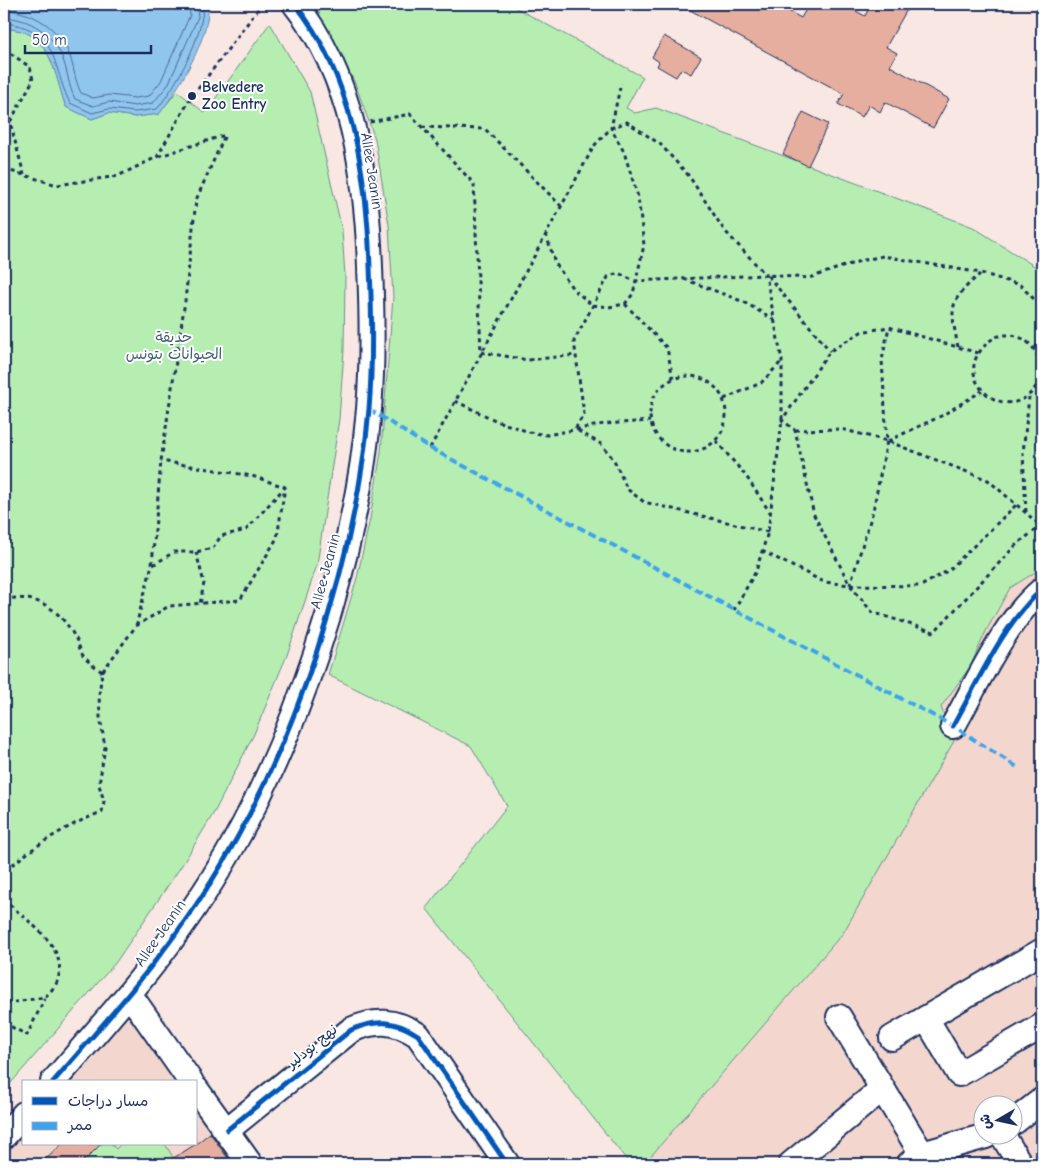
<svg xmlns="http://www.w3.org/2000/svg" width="1046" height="1168" viewBox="0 0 1046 1168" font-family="'Comic Neue','Playpen Sans Arabic',sans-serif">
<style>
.built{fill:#f3d6ce;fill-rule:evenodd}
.green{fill:#b6eeb2;stroke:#688e88}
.water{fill:#90c5ed;stroke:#6189b4}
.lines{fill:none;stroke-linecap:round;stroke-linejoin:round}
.shore{stroke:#4a6b97;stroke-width:1}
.building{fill:#e6ae9f;stroke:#1b2f5e}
.minor-casing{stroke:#1b2f5e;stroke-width:28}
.path{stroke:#1b2f5e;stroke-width:3;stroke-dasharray:4 4;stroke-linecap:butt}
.minor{stroke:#fff;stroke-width:24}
.quiet{stroke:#3da3ed;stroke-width:4;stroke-dasharray:8 4;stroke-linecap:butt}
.cycleway-casing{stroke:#fff;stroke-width:8}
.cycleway{stroke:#0057b8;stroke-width:5}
.poi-dot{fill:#1b2f5e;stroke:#fff;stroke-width:2}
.labels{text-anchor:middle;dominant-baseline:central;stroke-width:4;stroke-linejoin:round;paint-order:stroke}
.poi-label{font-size:15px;font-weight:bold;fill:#1b2f5e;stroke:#fff;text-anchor:start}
.street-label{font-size:15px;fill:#1b2f5e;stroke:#fff}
.park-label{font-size:15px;fill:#425f73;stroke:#fff}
</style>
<rect width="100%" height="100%" fill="#f8e7e2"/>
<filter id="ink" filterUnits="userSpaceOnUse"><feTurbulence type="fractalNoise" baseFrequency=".02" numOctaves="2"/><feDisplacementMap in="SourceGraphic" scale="10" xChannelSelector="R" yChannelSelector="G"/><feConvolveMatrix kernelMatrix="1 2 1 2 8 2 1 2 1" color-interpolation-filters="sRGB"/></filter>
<g filter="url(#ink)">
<!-- built -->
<path class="built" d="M1042,568V1164H644L843,933L941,708L970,667L986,631L1010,588ZM984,1106H1014V1136H984Z
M133,1006L177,1082H67Z
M196,1111L232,1164H4V1150L24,1130V1144H196Z"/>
<!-- green -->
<path class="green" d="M314,4H509L643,77L626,108L635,113L656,108L973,227L1042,271V568L1010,588L986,631L970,667L941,707L954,741L843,933L644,1164H630L426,908L507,806L471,746L328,675L357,578L370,519L381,452L393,297L389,225L375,139L355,83Z
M270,23L310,92L342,230L345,276L344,350L339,419L317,565L287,655L254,734L215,811L184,862L116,962L4,1091V28C11,29 20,30 27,33C54,47 56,81 66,107L92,119L109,113L135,117L159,114L177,91L205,113Z
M101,1144H111L116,1149L121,1144H165L177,1164H81Z"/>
<!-- water -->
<path class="water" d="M4,4H208C211,35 179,89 159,114L135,117L109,113L92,119L66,107C56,81 54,47 27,33C20,30 11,29 4,28Z"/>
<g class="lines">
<!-- shore -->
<path class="shore" d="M4,10C34,11 59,28 70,56C74,68 75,81 81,93L93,98L109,95L135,98L149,96L161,81L190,15L189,4
M4,17C31,19 51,32 62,57C68,71 68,85 75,99L93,106L109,102L135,106L153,103L168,85L176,67L198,17L197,4
M4,23C60,28 51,66 70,103L92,113L109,109L135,112L157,109C177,85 204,35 203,4"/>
</g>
<!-- building -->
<path class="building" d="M679,4H776L801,18L809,4H843L865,16L871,4H910L886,47L897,53L890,66L949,99L933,128L885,102L880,112L869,105L862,117L838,104L844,94Z
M664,36L701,57L691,74L681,69L676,77L657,66L659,62L652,57Z
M803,112L828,124L808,166L783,154Z
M210,1133L232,1164H164L196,1144Z
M62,1144H101L81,1164H41Z"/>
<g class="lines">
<!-- minor casing -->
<g class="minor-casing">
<path id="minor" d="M953,726C977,684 1005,620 1042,590
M130,995L191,1082
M839,1017L922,1154
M926,1018L959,1074L1042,1026
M892,1038L1042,951
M53,1082C109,1018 165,955 211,882C293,752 356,562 369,409C373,361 372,314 370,267C367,177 353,76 295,4
M196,1089L250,1164
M1014,1122L1042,1100
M227,1130L351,1030C375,1019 395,1020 418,1035L507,1164
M4,1136L24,1114
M1003,1136L1020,1164
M791,1164L882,1089
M909,1164L922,1154L986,1136"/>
</g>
<!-- path -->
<path class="path" d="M4,49L30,67L33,80L10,122L24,175
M370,122L410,114L474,184L481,352L528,360L576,355
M422,127L485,129L561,206
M4,169L57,185L118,176L157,157L189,101L262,4
M546,234L555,263L573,289L592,305L609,307L625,304L633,294L644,245L638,197L624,152L611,128L621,83
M768,276L830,351
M684,279L744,302L774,320
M625,304L667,348L673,379
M958,347C950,306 948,302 980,274
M1035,348L1042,340
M978,353L889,327L861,332L830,351L782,420L795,430L814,515L850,585L921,586L949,570L1016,505
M1042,373C1040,350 1024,330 999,336C991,338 986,344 981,350C951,386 1022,435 1042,373
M650 414a38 38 0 1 1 76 0a38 38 0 1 1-76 0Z
M724,399L761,383L782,361
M455,401L497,421L529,432L547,435L604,424L650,421
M795,430L841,429L887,441L988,480L1041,526
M716,441L746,476L771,514
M888,441L941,416L982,391
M430,448L594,146L611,128L627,122L660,144L689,176L724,230L766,275L782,361V420L768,532L756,571L734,610
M1026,512L1023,453L1029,397
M768,532L644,502L627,489L614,460L601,444L575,429L584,414L574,341L608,277L618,273L635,281L766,275L809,278L860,261L883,256L981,273L1020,285L1042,307
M762,551L824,582L850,585L872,612L934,632L1017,544L1042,525
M196,552L204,583L200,604
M153,565L174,552H196L213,548L221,536L246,530L284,488
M850,585L873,511L887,441L882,360L889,327
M4,599C38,594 60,609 76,639C79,644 80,652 84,657C88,662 96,667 102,672
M136,626L169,606L240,600L277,538L285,487L252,476L161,461
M4,878L7,869C36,845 67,825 102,812L104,801L99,785L105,747L100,717L99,695L102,672L136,626L152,565L161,461L185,301L196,200L225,135L157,157
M4,899C24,920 71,946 57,982C55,987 49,993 45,997L4,1004
M4,1023L27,1035L45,998"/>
<!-- minor -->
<use href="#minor" class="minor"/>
<!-- quiet -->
<path class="quiet" d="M369,409L430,448L953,726L1017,767"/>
<!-- cycleway casing -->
<g class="cycleway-casing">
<path id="cycleway" d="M953,726C977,684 1005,620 1042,590
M53,1082C109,1018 165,955 211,882C293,752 356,562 369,409C373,361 372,314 370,267C367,177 353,76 295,4
M227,1130L351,1030C375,1019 395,1020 418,1035L507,1164"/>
</g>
<!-- cycleway -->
<use href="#cycleway" class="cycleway"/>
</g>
</g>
<!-- markers -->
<circle class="poi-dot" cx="192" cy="96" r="5"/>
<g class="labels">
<!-- poi labels -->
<g class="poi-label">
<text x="202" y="87">Belvedere<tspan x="202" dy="17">Zoo Entry</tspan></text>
</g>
<!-- street labels -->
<g class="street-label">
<text transform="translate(372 171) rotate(81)">Allee Jeanin</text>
<text transform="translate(325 571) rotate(-75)">Allee Jeanin</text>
<text transform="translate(160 933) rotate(-55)">Allee Jeanin</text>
<text transform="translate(312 1046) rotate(-39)">نهج بودلير</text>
</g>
<!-- park labels -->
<g class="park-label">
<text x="174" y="337">حديقة<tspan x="174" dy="17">الحيوانات بتونس</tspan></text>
</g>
</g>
<!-- margin -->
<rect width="1046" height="1168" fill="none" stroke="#fff" stroke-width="20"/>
<rect x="10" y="10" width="1026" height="1148" fill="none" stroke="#1b2f5e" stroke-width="2" filter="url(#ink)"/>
<!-- legend -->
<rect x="22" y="1080" width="175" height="65" fill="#ffffff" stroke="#a4acbf"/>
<rect x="32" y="1097" width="25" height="8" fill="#0057b8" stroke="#a4acbf"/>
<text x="68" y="1106" font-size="15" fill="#1b2f5e">مسار دراجات</text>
<rect x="32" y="1122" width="25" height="8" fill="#3da3ed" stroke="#a4acbf"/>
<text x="68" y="1130" font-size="15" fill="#1b2f5e">ممر</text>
<!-- north arrow -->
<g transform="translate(998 1120) rotate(261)"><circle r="24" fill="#ffffff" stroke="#a4acbf"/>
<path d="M0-4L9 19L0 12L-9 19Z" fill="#1b2f5e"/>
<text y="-8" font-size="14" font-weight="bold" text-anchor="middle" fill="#1b2f5e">ش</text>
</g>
<!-- scale -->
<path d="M25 45v8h126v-8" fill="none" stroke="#1b2f5e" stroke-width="2.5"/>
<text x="32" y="45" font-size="15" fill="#1b2f5e" stroke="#ffffff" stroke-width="4" paint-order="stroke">50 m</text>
</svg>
